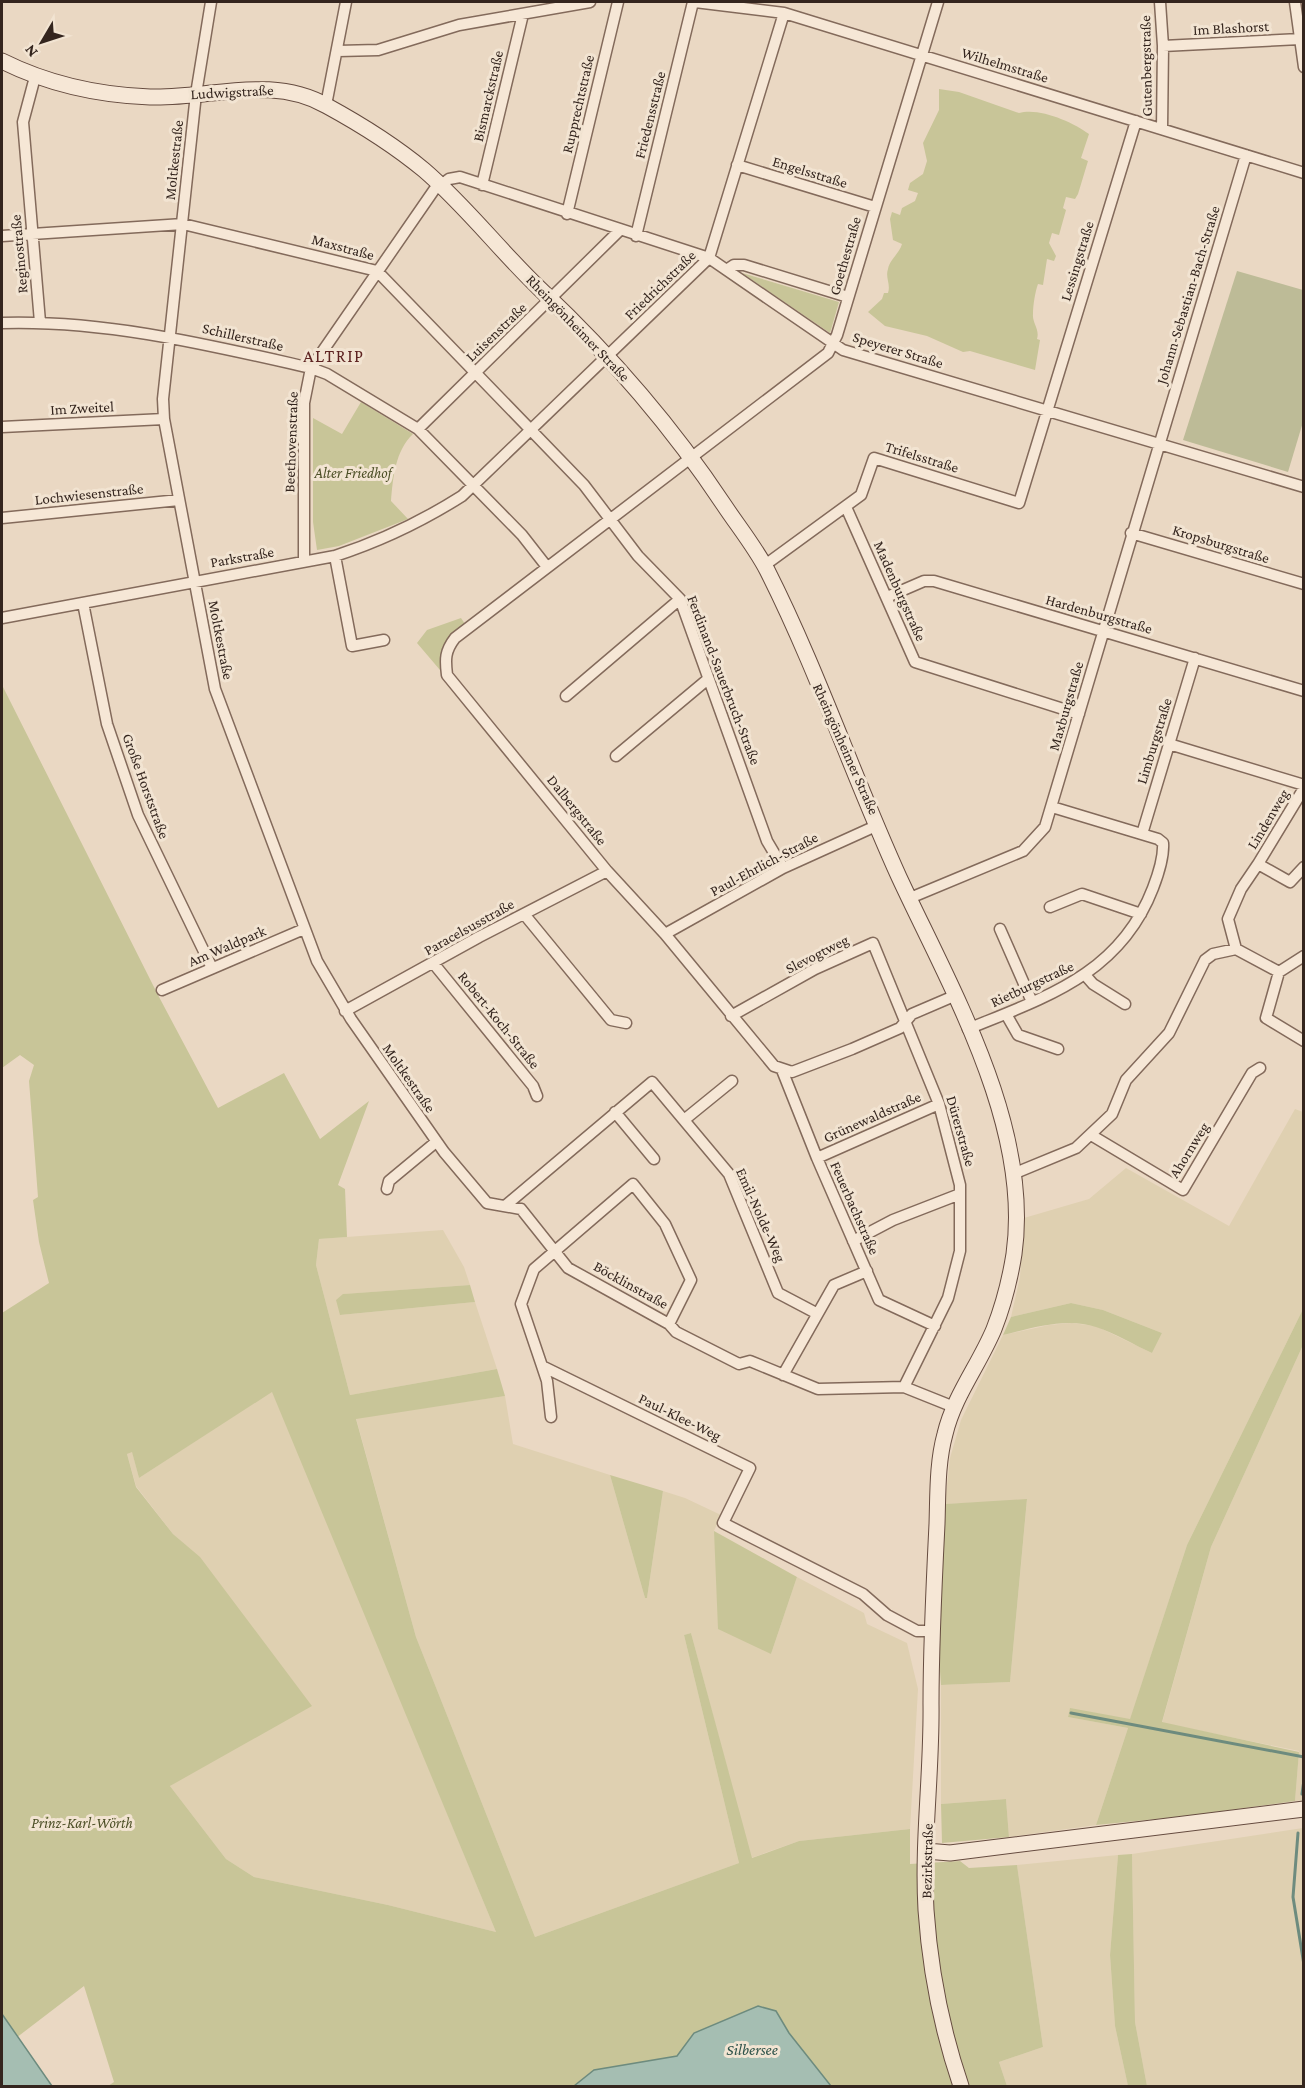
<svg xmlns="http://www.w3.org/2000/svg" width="1305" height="2088" viewBox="0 0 1305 2088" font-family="'Crimson Pro',serif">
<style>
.farmland{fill:#dfd0b1}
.green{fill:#c8c598;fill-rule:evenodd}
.cemetery{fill:#bdbb97}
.water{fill:#a5beb2;stroke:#6d8b7e;stroke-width:1.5}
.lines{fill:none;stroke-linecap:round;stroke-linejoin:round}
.stream{stroke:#6d8b7e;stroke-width:3}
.street-casing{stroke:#836a5b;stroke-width:13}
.secondary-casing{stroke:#654b3f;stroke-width:17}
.street{stroke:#f6e7d6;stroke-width:10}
.secondary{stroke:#f6e7d6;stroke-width:15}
.labels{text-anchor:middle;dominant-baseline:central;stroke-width:6;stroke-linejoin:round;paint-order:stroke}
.street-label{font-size:15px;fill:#34251e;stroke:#f2e4d2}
.park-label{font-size:15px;font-style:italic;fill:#4c4f26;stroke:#f2e4d2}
.water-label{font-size:16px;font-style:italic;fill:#2f534a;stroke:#f2e4d2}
.quarter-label{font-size:18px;letter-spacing:1.5px;fill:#5e2321;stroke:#f2e4d2}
</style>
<rect width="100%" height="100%" fill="#ead8c3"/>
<!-- farmland -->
<path class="farmland" d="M1295,1109L1303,1112V1309L1187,1545L1130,1720L1070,1709L1068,1717L1128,1728L1096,1825L1009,1837L1006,1799L941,1804V1685L1010,1682L1027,1500L945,1504L950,1458L961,1420L1003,1335L1049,1325L1071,1323L1096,1326L1152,1353L1162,1333L1103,1310L1071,1303L1011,1317L1020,1277L1024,1218L1089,1199L1126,1168L1229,1226Z
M443,1230L464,1267L470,1285L344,1294L340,1315L475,1302L497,1369L350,1395L316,1265L319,1239Z
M1303,1345V1800L1295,1801L1299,1751L1162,1723L1211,1547Z
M272,1391L322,1509L496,1932L388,1905L254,1877L226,1859L170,1786L179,1780L200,1558L173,1534L136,1486L127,1454L132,1451L139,1478Z
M505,1396L513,1444L610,1475L645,1598H647L663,1491L685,1498L721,1515L714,1531L771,1654L797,1577L864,1613L867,1624L907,1643L918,1689L910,1829L799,1841L751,1858L691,1633L684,1635L739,1863L535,1937L416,1637L356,1418Z
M1303,1828V2086H1147L1135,2022L1132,1854Z
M1118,1855L1110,1955L1115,2026L1128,2086H1007L999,2062L1043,2047L1017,1865Z"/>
<!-- green -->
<path class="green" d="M939,89L959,92L1019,113C1039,107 1073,122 1089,134L1081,158L1088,161L1078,194L1075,199L1066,197L1063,208L1066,210L1059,235L1052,233L1049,243L1056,256L1054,261L1047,259L1043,285L1038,284C1035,292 1033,306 1033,314C1032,323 1040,329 1037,339L1040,340L1035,370L970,351L963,352L927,336L885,326L868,312L882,299L884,293H888C891,284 885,278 888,269C890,259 899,254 902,244L893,240L890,219L892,212L900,215L902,208L915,201L918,193L908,190L910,183L923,174L927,161L923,143L939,110Z
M742,273L839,302L830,333Z
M361,402L413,434C395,451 393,478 391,501L408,519L339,546L317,550L313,522V418L342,434Z
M461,618L465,624L443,646L440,670L417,643L427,630Z
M2,685L158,995L218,1108L284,1073L320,1139L369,1101L338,1185L345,1189L347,1237L319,1239L316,1265L350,1395L497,1369L505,1396L356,1419L416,1637L535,1937L739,1863L684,1635L691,1633L752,1858L799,1841L910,1829V1864L960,1861L969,1868L1017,1865L1043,2047L999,2062L1007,2086H831L789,2033L776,2011L694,2033L677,2056L594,2070L574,2086H108L114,2082L84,1986L16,2038L2,2014V1313L49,1283L39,1242L33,1200L38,1197L29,1081L34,1065L20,1055L2,1068ZM272,1392L496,1932L388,1905L254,1877L226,1859L170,1786L312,1706L200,1557L173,1534L136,1487L127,1454L132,1452L139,1478Z
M470,1285L475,1302L340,1315L336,1300L343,1294Z
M1071,1303L1103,1310L1162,1333L1152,1353C1134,1345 1115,1333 1096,1327C1066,1317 1032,1328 1003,1335L1011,1317Z
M1303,1309V1345L1211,1547L1162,1722L1299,1752L1295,1801L1186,1816L1096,1825L1128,1728L1068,1717L1070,1708L1130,1719L1187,1545Z
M610,1475L663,1491L647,1598H645Z
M1027,1499L1010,1682L941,1685L939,1657L945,1504Z
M714,1531L797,1577L771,1654L718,1629Z
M1006,1799L1009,1837L942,1843L941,1804Z
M1132,1854L1135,2022L1147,2086H1128L1115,2026L1110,1955L1118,1855Z"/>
<!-- cemetery -->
<path class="cemetery" d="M1237,271L1303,290V422L1288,472L1183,440Z"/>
<!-- water -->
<path class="water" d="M758,2006L776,2011L789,2033L831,2086H574L594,2070L677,2056L694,2033Z
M2,2014L52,2086H2Z"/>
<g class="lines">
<!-- stream -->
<path class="stream" d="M1071,1713L1304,1757
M1302,1794L1304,1780
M1298,1833L1293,1897L1304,1965"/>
<!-- street casing -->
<g class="street-casing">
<path id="street" d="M211,2L196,94L163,399L164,419L215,689L317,961L351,1019L444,1152L487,1203L521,1209L568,1268L669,1324L676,1332L739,1364L750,1361L818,1389L904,1387L954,1407
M695,2L784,13L1304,173
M938,2L837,335L828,353L455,638C445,651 445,659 447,675L607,871L665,934L774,1066L792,1072L852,1049L900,1028L912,1014L954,996
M1160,2L1163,46L1162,129
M1295,2L1304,67
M1163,46L1300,39
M338,51L378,50L459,25L590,2
M35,77L23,122L40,322
M326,105L346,2
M737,165L875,207
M482,185L523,14
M567,214L618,2
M2,236L183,224L377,271L584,485L638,556L680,599L767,841L783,868
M636,236L693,2
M728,269L734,265H744L848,297
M2,323C107,320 209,345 311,368L327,374L418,429L522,535L547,567
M2,427L164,419
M418,429L620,230
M846,507L915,662L1079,714
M2,518L179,500
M1131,533L1304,584
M335,556L352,646L384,640
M304,561V403L311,368L434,190L449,179L460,177L709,258L843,350L1304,487
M765,565L861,495L874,458L1019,503L1136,121
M887,597L924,581H934L1304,691
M83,603L107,724L138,815L212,968
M2,618L335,556C381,541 421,522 462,496L709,258L784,13
M566,696L680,599
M1169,744L1304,785
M616,756L708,679
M1142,834L1195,658
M1258,864L1304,788
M910,898L1023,851L1045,827L1246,155
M1050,907L1082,894L1141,914
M524,914L611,1020L626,1023
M1000,929L1032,1002
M665,934L783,868L878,825
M1236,949L1228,919L1241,889L1258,864L1290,882L1304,867
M434,964L533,1086L537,1096
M1279,972L1266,1018L1304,1041
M1086,976L1093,984L1125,1004
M162,990L304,929
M345,1011L479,937L607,871
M1006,1014L1018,1035L1058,1049
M731,1016L815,969L873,943L939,1104L960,1185V1251L948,1298L904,1387
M968,1029C1046,997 1120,974 1153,888C1158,875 1164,857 1163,843L1158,839L1052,807
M782,1070L817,1158L879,1300L935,1326
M615,1112L654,1159
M684,1120L732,1081
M1091,1135L1183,1190L1252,1073L1260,1068
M817,1158L939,1104
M1013,1174L1076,1148L1112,1114L1126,1080L1169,1033L1205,960L1213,954L1236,949L1279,972L1304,956
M387,1189L389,1181L436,1142
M505,1206L652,1082L729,1174L778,1293L816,1313
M853,1241L893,1220L960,1194
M669,1324L691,1280L665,1224L633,1184L534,1269L521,1304L542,1366L750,1468L723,1523L863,1594L887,1615L917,1631H931
M542,1366L547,1381L551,1417
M783,1375L834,1285L867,1271"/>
</g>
<!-- secondary casing -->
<g class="secondary-casing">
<path id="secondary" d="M2,61C48,84 98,95 150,97C211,99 271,74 327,106C360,124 395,146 424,170C466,206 501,252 541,290C610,355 671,425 724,505C738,526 755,547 767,570C817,669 853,776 899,877C951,989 1032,1127 1014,1254C1010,1279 1003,1306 994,1329C979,1365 954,1396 945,1434C937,1463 938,1494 937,1524C934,1584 931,1643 931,1704C932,1772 922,1841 926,1910C930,1969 942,2030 961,2086
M926,1851L950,1853L1304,1809"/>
</g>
<!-- street -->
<use href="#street" class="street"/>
<!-- secondary -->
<use href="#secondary" class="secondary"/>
</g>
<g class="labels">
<!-- street labels -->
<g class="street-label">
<text transform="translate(1231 28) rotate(-3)">Im Blashorst</text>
<text transform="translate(1005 65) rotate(17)">Wilhelmstraße</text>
<text transform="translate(1146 66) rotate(-91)">Gutenbergstraße</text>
<text transform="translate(232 92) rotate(-3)">Ludwigstraße</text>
<text transform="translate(488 96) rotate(-77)">Bismarckstraße</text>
<text transform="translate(578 104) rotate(-77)">Rupprechtstraße</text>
<text transform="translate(650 115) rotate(-76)">Friedensstraße</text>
<text transform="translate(174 160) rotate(-84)">Moltkestraße</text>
<text transform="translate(810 172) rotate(17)">Engelsstraße</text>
<text transform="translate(343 247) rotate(15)">Maxstraße</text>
<text transform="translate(19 254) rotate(-95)">Reginostraße</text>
<text transform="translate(845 256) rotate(-74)">Goethestraße</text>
<text transform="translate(1077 261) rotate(-73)">Lessingstraße</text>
<text transform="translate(660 285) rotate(-44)">Friedrichstraße</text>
<text transform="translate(1188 295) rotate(-73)">Johann-Sebastian-Bach-Straße</text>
<text transform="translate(578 328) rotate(46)">Rheingönheimer Straße</text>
<text transform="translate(496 332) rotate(-44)">Luisenstraße</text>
<text transform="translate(243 337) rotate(13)">Schillerstraße</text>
<text transform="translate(898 350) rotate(17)">Speyerer Straße</text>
<text transform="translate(82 408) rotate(-3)">Im Zweitel</text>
<text transform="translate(291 442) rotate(-88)">Beethovenstraße</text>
<text transform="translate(922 457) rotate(17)">Trifelsstraße</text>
<text transform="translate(89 494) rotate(-6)">Lochwiesenstraße</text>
<text transform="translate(1221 544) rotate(17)">Kropsburgstraße</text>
<text transform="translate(242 557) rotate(-10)">Parkstraße</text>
<text transform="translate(900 591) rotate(66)">Madenburgstraße</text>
<text transform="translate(1099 614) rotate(16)">Hardenburgstraße</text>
<text transform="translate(221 640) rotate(79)">Moltkestraße</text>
<text transform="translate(724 680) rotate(69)">Ferdinand-Sauerbruch-Straße</text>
<text transform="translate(1066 706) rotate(-74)">Maxburgstraße</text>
<text transform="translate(1154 741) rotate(-73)">Limburgstraße</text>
<text transform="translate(846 749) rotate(66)">Rheingönheimer Straße</text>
<text transform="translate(146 786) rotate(70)">Große Horststraße</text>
<text transform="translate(577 810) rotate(51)">Dalbergstraße</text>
<text transform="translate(1268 819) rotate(-59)">Lindenweg</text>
<text transform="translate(764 864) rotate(-28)">Paul-Ehrlich-Straße</text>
<text transform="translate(469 927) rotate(-29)">Paracelsusstraße</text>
<text transform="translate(227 946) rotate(-23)">Am Waldpark</text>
<text transform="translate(817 954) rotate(-27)">Slevogtweg</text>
<text transform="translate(1032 984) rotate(-25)">Rietburgstraße</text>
<text transform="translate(499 1020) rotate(51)">Robert-Koch-Straße</text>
<text transform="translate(409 1078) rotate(55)">Moltkestraße</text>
<text transform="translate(872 1117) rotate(-24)">Grünewaldstraße</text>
<text transform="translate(961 1131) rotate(74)">Dürerstraße</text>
<text transform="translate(1189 1150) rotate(-58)">Ahornweg</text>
<text transform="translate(855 1208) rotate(66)">Feuerbachstraße</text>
<text transform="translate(761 1215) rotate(66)">Emil-Nolde-Weg</text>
<text transform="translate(631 1285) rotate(29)">Böcklinstraße</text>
<text transform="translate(680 1417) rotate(26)">Paul-Klee-Weg</text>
<text transform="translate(927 1861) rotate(-89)">Bezirkstraße</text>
</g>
<!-- park labels -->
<g class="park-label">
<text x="353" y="473">Alter Friedhof</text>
<text x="82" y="1823">Prinz-Karl-Wörth</text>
</g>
<!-- water labels -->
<g class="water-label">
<text x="752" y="2049">Silbersee</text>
</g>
<!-- quarter labels -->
<g class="quarter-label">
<text x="334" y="356">ALTRIP</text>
</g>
</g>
<!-- border -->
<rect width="1305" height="2088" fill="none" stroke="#34251e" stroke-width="6"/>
<!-- north arrow -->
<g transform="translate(42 42) rotate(231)" stroke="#f2e4d2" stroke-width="4.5" paint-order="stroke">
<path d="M0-4.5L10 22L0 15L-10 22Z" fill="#34251e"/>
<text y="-9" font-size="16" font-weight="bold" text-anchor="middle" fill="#34251e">N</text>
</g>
</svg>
